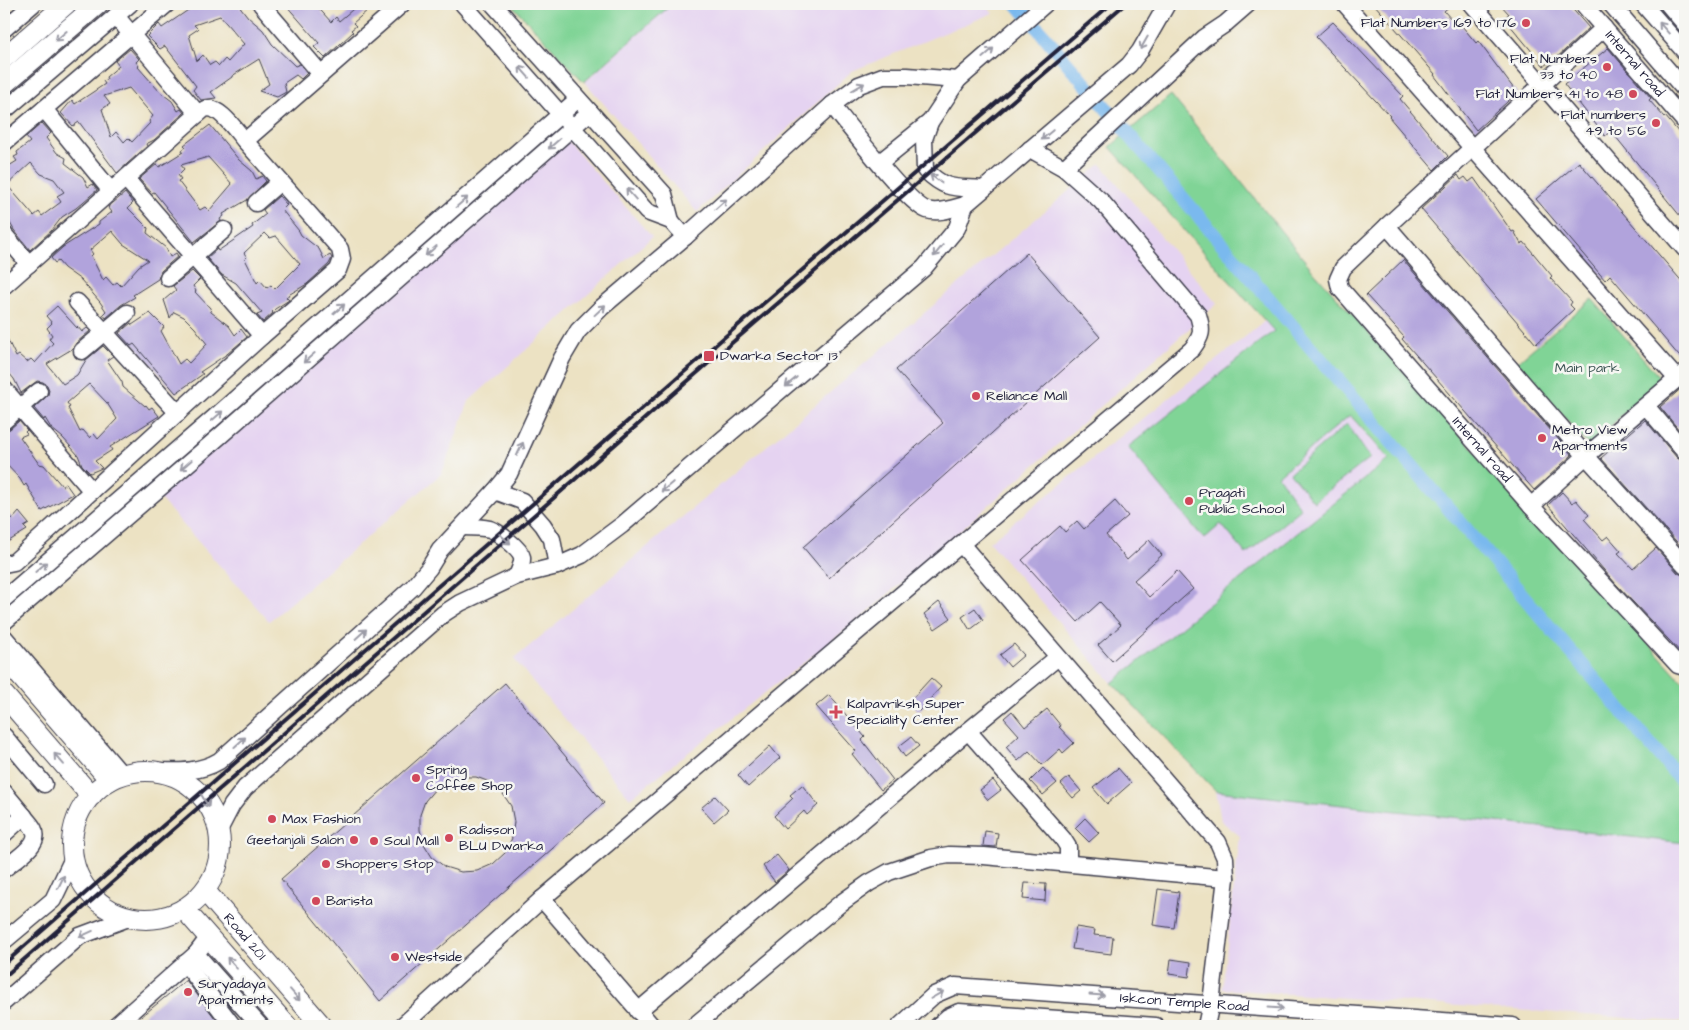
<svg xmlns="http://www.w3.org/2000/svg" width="1689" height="1030" viewBox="0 0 1689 1030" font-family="'Architects Daughter',sans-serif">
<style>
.built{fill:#e5d3f1}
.green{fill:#80d496;stroke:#517b68}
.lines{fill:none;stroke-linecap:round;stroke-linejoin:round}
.canal{stroke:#7ab9ee;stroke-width:14}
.building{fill:#b1a3dc;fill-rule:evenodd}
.minor-casing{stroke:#403f4f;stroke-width:19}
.major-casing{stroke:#403f4f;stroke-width:22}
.minor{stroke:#fff;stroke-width:16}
.major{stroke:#fff;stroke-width:20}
.rail{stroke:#22223b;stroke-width:4}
.oneway{stroke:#9c9ca7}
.poi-dot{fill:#d1495b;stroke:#f6f6f2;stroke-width:2}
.labels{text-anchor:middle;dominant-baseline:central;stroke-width:5;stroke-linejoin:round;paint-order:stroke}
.poi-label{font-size:14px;fill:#22223b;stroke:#f6f6f2;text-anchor:start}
.street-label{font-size:14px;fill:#22223b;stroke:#f6f6f2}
.park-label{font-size:14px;fill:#3e5756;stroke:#f6f6f2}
</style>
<rect width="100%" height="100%" fill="#f6f6f2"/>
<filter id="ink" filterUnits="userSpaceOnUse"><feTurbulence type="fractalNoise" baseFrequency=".02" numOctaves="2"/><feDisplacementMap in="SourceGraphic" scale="10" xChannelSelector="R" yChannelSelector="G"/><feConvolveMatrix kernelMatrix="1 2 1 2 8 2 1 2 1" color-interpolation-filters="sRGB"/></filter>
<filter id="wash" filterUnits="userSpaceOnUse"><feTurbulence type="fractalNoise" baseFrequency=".0096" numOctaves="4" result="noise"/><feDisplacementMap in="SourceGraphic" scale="20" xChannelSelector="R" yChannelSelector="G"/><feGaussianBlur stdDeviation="1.12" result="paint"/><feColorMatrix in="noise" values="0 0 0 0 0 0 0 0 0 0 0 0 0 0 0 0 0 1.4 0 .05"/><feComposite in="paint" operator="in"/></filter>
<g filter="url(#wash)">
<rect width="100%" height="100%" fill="#ece2c3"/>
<!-- built -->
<path class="built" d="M672,4H984L993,13L852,71L697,212L585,82Z
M557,129L652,237L469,401L442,473L269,621L146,483Z
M1101,164L1217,304L862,617L630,798L514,659Z
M1265,321L1389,459L1112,683L989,542Z
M1216,791L1685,843V1022L1222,989L1240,836L1221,821Z"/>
<!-- green -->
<path class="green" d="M511,4H672L584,82Z
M1171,95L1315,273L1682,681L1685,678V843L1216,791L1112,683L1389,459L1350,415L1278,476L1301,509L1246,554L1221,524L1204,539L1128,447L1274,331L1110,147Z
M1592,299L1661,379L1589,446L1517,362Z
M1347,424L1370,458L1314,502L1290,473Z"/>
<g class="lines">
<!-- canal -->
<path class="canal" d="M1017,4L1685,785"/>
</g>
<g id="blocks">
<!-- building -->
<path class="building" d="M197,4H238L248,17L263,30L272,44L295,66L300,64L307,73L301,79L296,75L284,83L286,92L277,97L259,91L269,84L259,59L232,76V77L211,92L216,98L201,100L193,90L196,86L165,46L160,49L147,36L159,24L162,28ZM220,16L244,44L228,62L225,59L219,66L215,62L210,65L203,55L197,61L189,35L198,29L194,25Z
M285,4H315L331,22L336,17L339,21L359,4H375L353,23L356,26L351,30L353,32L325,58L314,47L319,43Z
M1374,4H1452L1444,11L1459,28L1462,26L1476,43L1478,41L1517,93L1476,130L1434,75L1435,74Z
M1500,4H1568L1589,28L1554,60L1553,59L1544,66L1504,18L1509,14Z
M1333,22L1403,96L1400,99L1448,156L1434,170L1389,117L1390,116L1316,37Z
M1608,48L1651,98L1649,100L1664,117L1665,116L1685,140V222L1611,131L1605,136L1564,84Z
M130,49L139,59L136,62L139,66L138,67L160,92L172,101L178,111L181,109L184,113L154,140L146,144L147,146L117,173L79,122L73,126L61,113L72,100L75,104L105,84L103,81L107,79L106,77L119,66L115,61ZM129,88L153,116L149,121L150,123L132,142L128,138L124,142L116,132L111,137L102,109L110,104L104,96Z
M42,123L51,133L46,138L57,153L66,158L65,163L83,177L88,187L93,184L97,190L76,208L62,217L52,230L30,250L14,230L6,216L8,213L4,209V169L17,161L14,157L18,155L17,152L30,142L26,137ZM31,163L41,174L54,179L64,192L57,196L61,202L42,216L39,212L34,216L7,185Z
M210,125L239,160L252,171L256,179L262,176L266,181L247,200L223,214L224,216L220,219L221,221L194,242L154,192L152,193L139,179L157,164L159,167L183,152L182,150L186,147L184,145ZM208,157L232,184L209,211L205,207L200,210L178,181L181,179L178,175L184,169L181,165Z
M1579,162L1685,285V363L1610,275L1605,280L1536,199Z
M1458,175L1461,180L1465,177L1469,182L1474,178L1512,232L1514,231L1521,244L1524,242L1552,276L1550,278L1572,302L1570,305L1574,309L1536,344L1421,209Z
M125,193L133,203L128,208L148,228L147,233L166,248L170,257L176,253L178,256L161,271L158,279L133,295L135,297L121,305L106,318L103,314L106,311L100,302L81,280L64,268L58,261L55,263L51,258L63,247L99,224V222L112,212L108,207ZM112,231L123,244L148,260L139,266L121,286L117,282L113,285L106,277L103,280L91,256L93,254L90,250Z
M279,196L287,205L282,210L299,231L301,235L319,249L324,259L330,255L332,258L329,264L307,284L290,294L286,297L289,300L275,309L272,312L273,313L263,322L257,315L262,313L236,283L222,275L207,258L217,249L218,251L253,227L252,225L266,214L263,210ZM265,233L270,238L276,236L300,264L275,289L271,285L267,288L260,280L257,283L245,259L247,257L244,253Z
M1027,253L1100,337L829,578L803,547L943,423L896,370Z
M1403,260L1572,455L1534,490L1402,339L1404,337L1366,295Z
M192,271L200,279L193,286L196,291L195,292L210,308L211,312L229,326L235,335L241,329L247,337L227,354L200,372L203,374L176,393L134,344L131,346L119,333L131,323L132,325L150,313L164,327L161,331L179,364L185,359L189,363L207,344L195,328L184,317L174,312L170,318L164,300L176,290L173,286Z
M57,306L77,328L78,327L82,332L87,328L90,331L76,343L72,349L47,364L63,384L77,375L86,360L103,346L113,356L107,360L122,382L123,387L145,406L146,405L149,409L152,407L159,416L110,447L112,450L95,461L102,468L90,473L82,465L78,455L63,438L51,428L45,418L44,420L34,408L48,395L49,390L47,385L43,382L37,381L21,393L14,379L4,367V332L16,357L19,355L27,362L31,359L35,363L53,343L49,339L52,335L47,328L52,323L46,316ZM89,384L107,403L117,419L98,439L94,434L90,438L83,430L80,432L68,408L70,407L67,403Z
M1685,385V437L1660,407Z
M1645,420L1677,458L1685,462V551L1601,458Z
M19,421L27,430L25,432L27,434L20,437L39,464L44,465L62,486L66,484L73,494L42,511L26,484L24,486L20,479L4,462V431L10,429Z
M1562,492L1572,503L1576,500L1589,515L1584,519L1603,540L1608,536L1621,551L1618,553L1633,569L1656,548L1678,573L1685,576V657L1616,584L1548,505Z
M1115,501L1128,516L1106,535L1127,560L1149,540L1162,555L1134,580L1149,597L1177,571L1193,589L1112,661L1098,645L1121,625L1100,602L1078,622L1022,560L1060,526L1065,532L1077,521L1084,529Z
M4,509L13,519L19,512L29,524L24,527L27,530L4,544Z
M939,602L951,618L935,629L924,614Z
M975,608L983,620L970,630L962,617Z
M1014,644L1024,655L1010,667L1000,655Z
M931,678L941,687L919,711L909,702Z
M505,683L604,803L380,1001L281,879ZM462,777H476L490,782L501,791L511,806L514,822L512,838L505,853L493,864L477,871L461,872L445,867L432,857L424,844L420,830V815L425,801L435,789L447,781Z
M829,695L865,737L862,740L893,780L881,790L852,754L856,751L816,706Z
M1047,709L1061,726L1059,727L1074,743L1063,753L1060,749L1042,765L1029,751L1018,761L1006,747L1019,735L1004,718L1012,711L1025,727Z
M911,737L919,746L905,757L898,747Z
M770,746L780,758L748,787L738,775Z
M1043,768L1057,783L1043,795L1030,781Z
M1118,768L1131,783L1107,804L1093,788Z
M1069,777L1081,791L1073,798L1061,784Z
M993,780L1001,790L988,800L980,790Z
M802,785L818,805L807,815L804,811L785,829L774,816L793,798L790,795Z
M715,796L728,810L714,822L701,808Z
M1085,818L1099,833L1089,842L1075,828Z
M985,831L998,833L996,847L983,846Z
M777,855L789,870L775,882L763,866Z
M1025,883L1046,884L1045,901L1023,899Z
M1158,889L1179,892L1174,928L1153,925Z
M1076,927L1095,930L1094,935L1113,937L1111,954L1072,949Z
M1171,959L1191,962L1189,977L1169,974Z
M186,980L221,1026H130Z"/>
</g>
</g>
<g filter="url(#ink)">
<use href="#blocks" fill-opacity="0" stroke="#403f4f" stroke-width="1"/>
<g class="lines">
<!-- minor casing -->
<g class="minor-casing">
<g id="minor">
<path d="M261,4L321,74"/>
<path d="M463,4L647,212L671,221L685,237"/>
<path d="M493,4L664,194L671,221"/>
<path d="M1345,4L1677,379"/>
<path d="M1472,4L1685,249"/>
<path id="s1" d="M1583,4L1685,122"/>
<path d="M1611,4L1685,90"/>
<path d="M1643,4L1685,52"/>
<path d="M1668,4L1685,24"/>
<path d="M116,16L198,114C201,112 202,110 205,109C218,104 237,132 245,141"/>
<path id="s2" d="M1604,28L1387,226L1343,268L1338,279L1340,288L1531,506L1678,665L1685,667"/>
<path d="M4,29L33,4"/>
<path d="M832,105C848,125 908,204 927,210C939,214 954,208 965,205"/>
<path d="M44,109L111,191"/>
<path d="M4,111L130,4"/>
<path d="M4,143L167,4"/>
<path d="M879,163L930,122"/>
<path d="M1064,168L1204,38L1225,24L1248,4"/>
<path d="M126,179L262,336"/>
<path d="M982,189C954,187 947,191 925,170L924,139L930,122L958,80L1045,4"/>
<path d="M256,203L280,182"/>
<path d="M1387,226L1586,456L1685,566"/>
<path d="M4,234L29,264"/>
<path d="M168,278L224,230"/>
<path d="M4,286L198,114"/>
<path d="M77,302L178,413"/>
<path d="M82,351L127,313"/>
<path d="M4,389L92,491"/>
<path d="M1646,406L1685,452"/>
<path d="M4,421L39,391"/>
<path d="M495,491L522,501L543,525L552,539L557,566"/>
<path d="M1531,506L1586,456L1684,373"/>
<path d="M463,527C472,527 481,527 490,529C498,532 520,548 522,557C523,563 519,571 517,576"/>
<path d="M961,544L1192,349C1202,336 1203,331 1198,315L1101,201L1064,168L1030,149"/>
<path d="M4,564L14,562L262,336L338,270L342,259L340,249L245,141L402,4"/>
<path d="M4,599L208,423L578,99"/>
<path d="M4,622L220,436L590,112"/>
<path d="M4,637L122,775"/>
<path d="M968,731L1063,839L1068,847V863"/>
<path d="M4,736L44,784"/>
<path d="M148,771C173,771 197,774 219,761L413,587L429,568L440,550L495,491L509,474L562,358L578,331L601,308L685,237L832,105L859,85L883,76H907L958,80"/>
<path d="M4,792L24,816L4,834"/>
<path d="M218,832L232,805L245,788L443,614L460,603L517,576L557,566L582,555L622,525L924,268L957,228L965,205L1129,65L1140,51L1167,4"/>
<path d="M4,869C14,860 42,844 34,830C32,825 27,821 24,816"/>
<path d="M542,899L652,1026"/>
<path d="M209,937L196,954L260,1026"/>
<path d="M4,941L53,900L74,856"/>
<path d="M185,963L233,1026"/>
<path d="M4,1002L80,936L131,917"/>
<path d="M638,1011L968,731L1058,657"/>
<path d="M115,1026L196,954"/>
<path d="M402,1026L542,899L961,544L1218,842L1225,858L1226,878L1211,1003L1206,1026"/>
<path d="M694,1026L841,903L869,883L889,872L931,858L949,855L984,856L1226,878"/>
<path id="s3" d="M900,1026L934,995L955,986L1513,1026"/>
<path d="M938,1026L948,1017L959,1012L1156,1026"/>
</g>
</g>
<!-- major casing -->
<g class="major-casing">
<g id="major">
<path d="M4,58L66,4"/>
<path d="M4,84L98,4"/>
<path d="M4,657L110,780"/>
<path d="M4,695L91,796"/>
<circle cx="146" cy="845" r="74"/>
<path id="s4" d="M206,892L322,1026"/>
<path d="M184,909L287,1026"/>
</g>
</g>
<!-- minor -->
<use href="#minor" class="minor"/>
<!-- major -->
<use href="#major" class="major"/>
<!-- rail -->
<path class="rail" d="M4,964L706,353L1111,4
M4,977L712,360L1125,4"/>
</g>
<!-- one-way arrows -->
<defs><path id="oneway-shaft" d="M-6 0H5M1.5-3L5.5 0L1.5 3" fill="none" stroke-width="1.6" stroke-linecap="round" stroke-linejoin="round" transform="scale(1.25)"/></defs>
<g class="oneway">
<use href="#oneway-shaft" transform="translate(1664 28) rotate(-131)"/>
<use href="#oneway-shaft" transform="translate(61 36) rotate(139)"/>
<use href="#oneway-shaft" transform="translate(1144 43) rotate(120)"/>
<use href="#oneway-shaft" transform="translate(988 53) rotate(-41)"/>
<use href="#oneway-shaft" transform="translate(524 72) rotate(-131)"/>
<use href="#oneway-shaft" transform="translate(858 87) rotate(-30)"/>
<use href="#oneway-shaft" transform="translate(1047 135) rotate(140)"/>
<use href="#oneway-shaft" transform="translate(554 144) rotate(139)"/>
<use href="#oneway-shaft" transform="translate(936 179) rotate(-143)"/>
<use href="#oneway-shaft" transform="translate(631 194) rotate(-131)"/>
<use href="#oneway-shaft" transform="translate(462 202) rotate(-41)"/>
<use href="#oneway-shaft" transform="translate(721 204) rotate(-42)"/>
<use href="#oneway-shaft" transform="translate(431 251) rotate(139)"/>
<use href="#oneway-shaft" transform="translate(938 251) rotate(129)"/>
<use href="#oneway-shaft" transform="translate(339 309) rotate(-41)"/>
<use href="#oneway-shaft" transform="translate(600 310) rotate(-43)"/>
<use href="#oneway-shaft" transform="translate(309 358) rotate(139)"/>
<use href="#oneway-shaft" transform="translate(791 382) rotate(140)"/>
<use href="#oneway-shaft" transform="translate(217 416) rotate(-41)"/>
<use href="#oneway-shaft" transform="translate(520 449) rotate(-65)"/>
<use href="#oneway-shaft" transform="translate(186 465) rotate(139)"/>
<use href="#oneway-shaft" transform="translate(667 487) rotate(140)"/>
<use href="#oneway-shaft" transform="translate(505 539) rotate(41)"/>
<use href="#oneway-shaft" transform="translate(41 567) rotate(-41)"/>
<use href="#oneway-shaft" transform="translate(361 634) rotate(-42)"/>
<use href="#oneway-shaft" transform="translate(240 742) rotate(-42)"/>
<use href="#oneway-shaft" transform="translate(59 759) rotate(-131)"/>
<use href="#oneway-shaft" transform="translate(205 801) rotate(59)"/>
<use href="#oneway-shaft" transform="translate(61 882) rotate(-64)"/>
<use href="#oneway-shaft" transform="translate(86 934) rotate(156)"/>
<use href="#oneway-shaft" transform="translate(232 963) rotate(-131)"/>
<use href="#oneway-shaft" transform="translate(295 995) rotate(49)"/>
<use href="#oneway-shaft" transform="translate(937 995) rotate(-30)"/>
<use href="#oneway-shaft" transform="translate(1097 995) rotate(4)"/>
<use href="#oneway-shaft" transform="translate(1276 1008) rotate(4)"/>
</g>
</g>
<!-- markers -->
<g class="poi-dot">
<circle cx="1526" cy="23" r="5"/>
<circle cx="1607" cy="67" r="5"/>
<circle cx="1633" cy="94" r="5"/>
<circle cx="1656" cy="123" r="5"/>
<rect x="703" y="350" width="12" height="12" rx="2.5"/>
<circle cx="976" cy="396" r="5"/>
<circle cx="1542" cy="438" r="5"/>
<circle cx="1189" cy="501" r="5"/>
<path d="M833.5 704.5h5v5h5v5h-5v5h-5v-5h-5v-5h5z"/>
<circle cx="416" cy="778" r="5"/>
<circle cx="272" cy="819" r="5"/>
<circle cx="449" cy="838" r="5"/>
<circle cx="354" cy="840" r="5"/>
<circle cx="374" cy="841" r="5"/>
<circle cx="326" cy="864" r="5"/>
<circle cx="316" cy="901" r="5"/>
<circle cx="395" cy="957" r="5"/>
<circle cx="188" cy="992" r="5"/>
</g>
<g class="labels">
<!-- poi labels -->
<g class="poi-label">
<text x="1516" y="23" text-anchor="end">Flat Numbers 169 to 176</text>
<text x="1597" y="59" text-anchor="end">Flat Numbers<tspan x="1597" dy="16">33 to 40</tspan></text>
<text x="1623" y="94" text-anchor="end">Flat Numbers 41 to 48</text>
<text x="1646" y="115" text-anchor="end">Flat numbers<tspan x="1646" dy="16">49 to 56</tspan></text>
<text x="720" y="356">Dwarka Sector 13</text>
<text x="986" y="396">Reliance Mall</text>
<text x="1552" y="430">Metro View<tspan x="1552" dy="16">Apartments</tspan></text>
<text x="1199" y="493">Pragati<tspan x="1199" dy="16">Public School</tspan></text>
<text x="847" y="704">Kalpavriksh Super<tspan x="847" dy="16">Speciality Center</tspan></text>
<text x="426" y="770">Spring<tspan x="426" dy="16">Coffee Shop</tspan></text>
<text x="282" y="819">Max Fashion</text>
<text x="459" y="830">Radisson<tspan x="459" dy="16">BLU Dwarka</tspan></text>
<text x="344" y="840" text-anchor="end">Geetanjali Salon</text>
<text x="384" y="841">Soul Mall</text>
<text x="336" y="864">Shoppers Stop</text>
<text x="326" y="901">Barista</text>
<text x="405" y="957">Westside</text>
<text x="198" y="984">Suryadaya<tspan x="198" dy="16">Apartments</tspan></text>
</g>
<!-- street labels -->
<g class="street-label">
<text stroke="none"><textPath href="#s1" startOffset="79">Internal road</textPath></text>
<text stroke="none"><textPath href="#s2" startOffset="591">Internal road</textPath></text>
<text stroke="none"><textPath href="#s4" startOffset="59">Road 201</textPath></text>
<text stroke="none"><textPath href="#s3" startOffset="299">Iskcon Temple Road</textPath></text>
</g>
<!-- park labels -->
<g class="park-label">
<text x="1587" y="368">Main park</text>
</g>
</g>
<!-- margin -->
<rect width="1689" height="1030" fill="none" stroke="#f6f6f2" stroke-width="20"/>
</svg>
